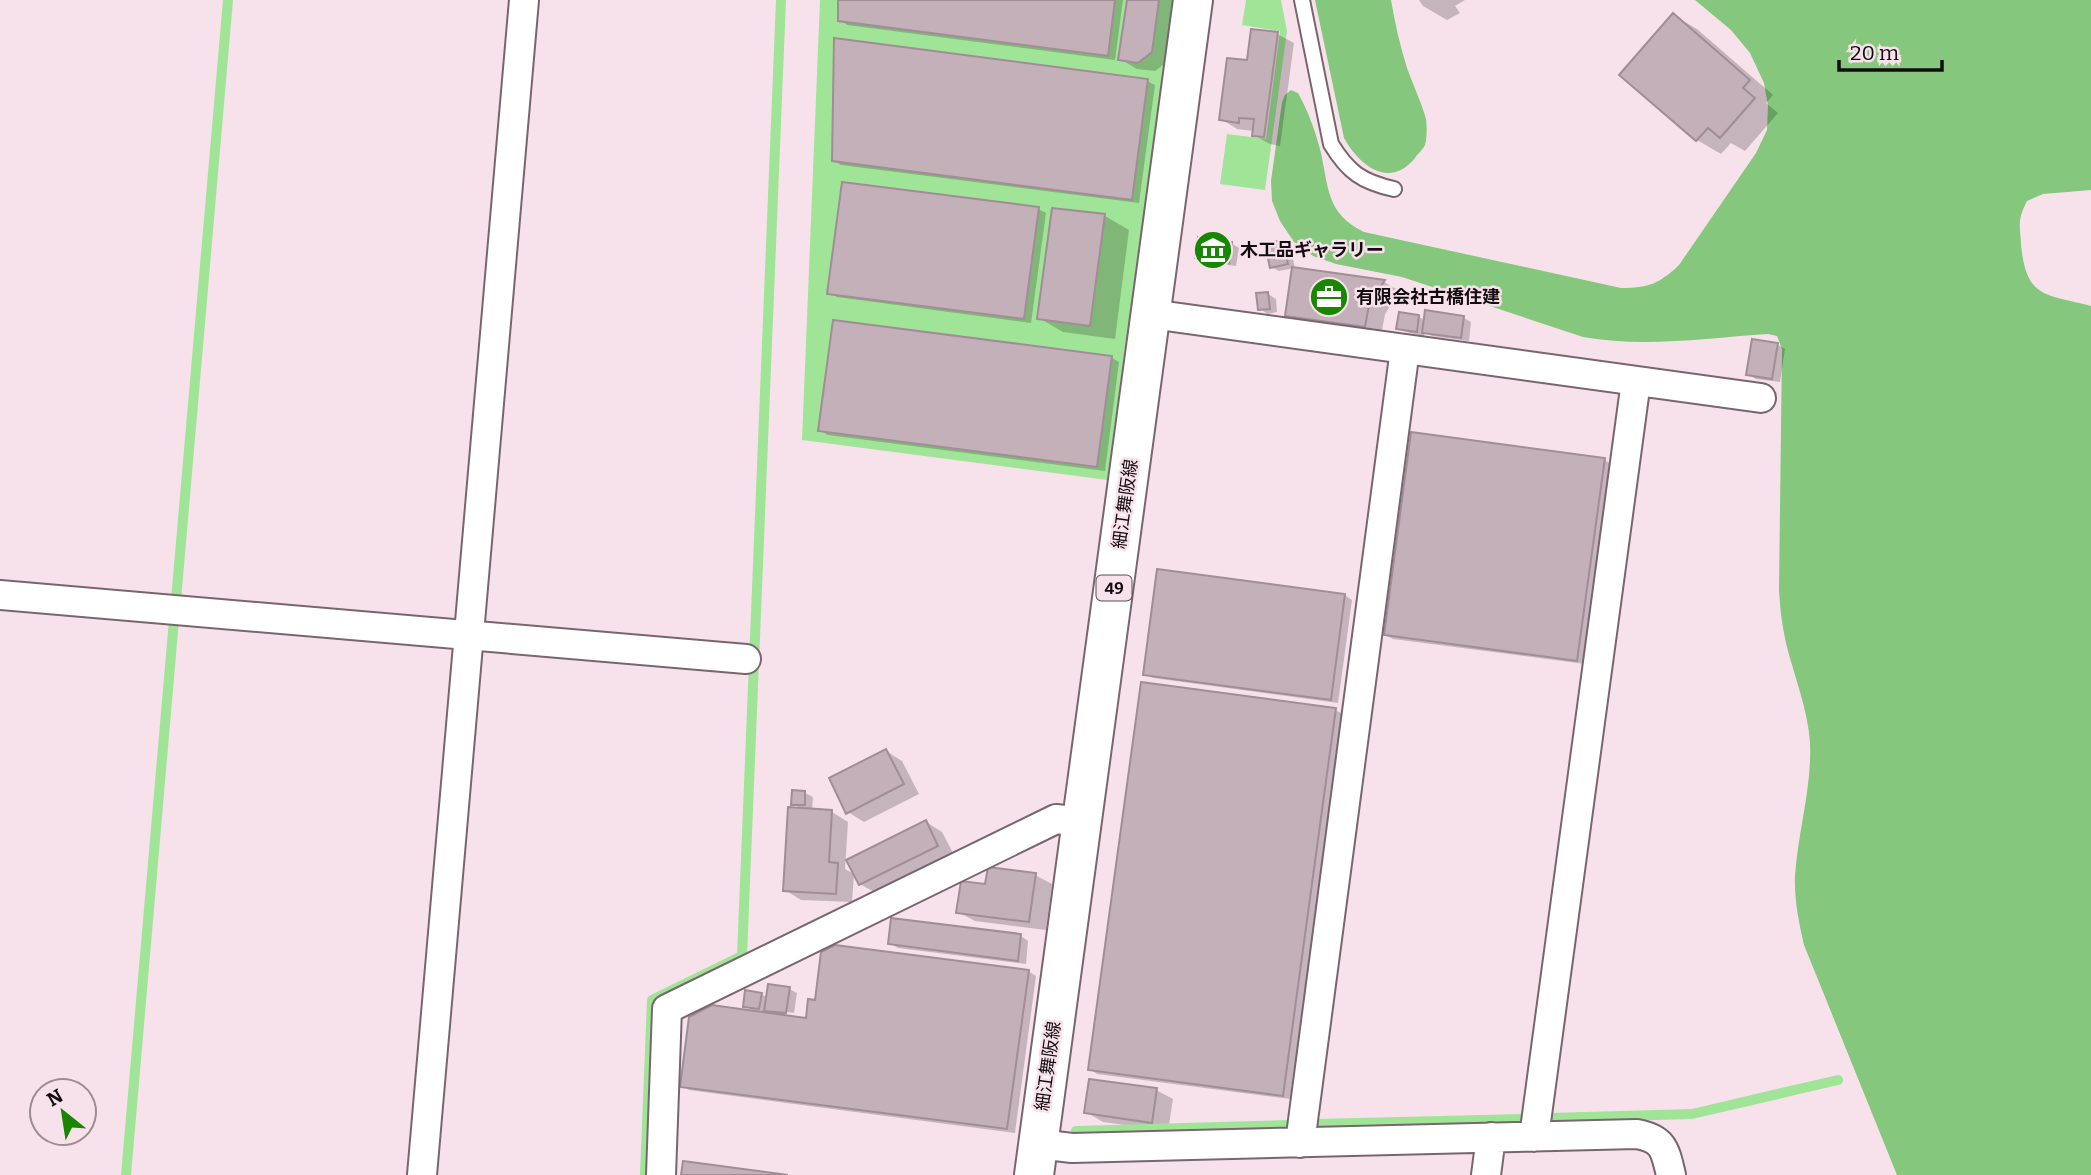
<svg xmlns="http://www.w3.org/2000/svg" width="2091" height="1175" viewBox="0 0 2091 1175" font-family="Bitter,'Noto Sans JP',serif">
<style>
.forest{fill:#85c77c}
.water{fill:#a0e497}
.shadow{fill:#0003}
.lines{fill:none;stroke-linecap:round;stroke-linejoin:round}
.stream{stroke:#a0e497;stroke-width:10}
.building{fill:#c4b0b9;stroke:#a08d96;stroke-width:2}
.service-casing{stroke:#78666e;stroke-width:18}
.minor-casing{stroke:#78666e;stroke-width:32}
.primary-casing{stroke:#78666e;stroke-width:42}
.service{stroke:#fff;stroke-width:14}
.minor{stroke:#fff;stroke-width:28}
.primary{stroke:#fff;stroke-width:38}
.labels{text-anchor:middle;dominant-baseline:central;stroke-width:5;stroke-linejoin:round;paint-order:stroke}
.shield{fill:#f7e2eb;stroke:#584d52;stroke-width:2}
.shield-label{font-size:16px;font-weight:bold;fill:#140d10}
.poi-label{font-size:18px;font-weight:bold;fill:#140d10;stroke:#f7e2eb;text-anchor:start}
.street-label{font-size:18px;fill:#140d10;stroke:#f7e2eb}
</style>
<rect width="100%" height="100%" fill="#f7e2eb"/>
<!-- forest -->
<path class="forest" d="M1315,0H1391C1395,23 1400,46 1407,68C1413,85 1421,101 1426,119C1427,125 1427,139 1425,145C1423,150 1417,154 1415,158C1389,190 1359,165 1344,138Z
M1695,0H2091V190L2043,194L2027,201C2017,221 2020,224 2021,244C2026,299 2045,294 2091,306V1175H1897L1804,945C1799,923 1794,899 1795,876C1798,832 1812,787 1810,743C1808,709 1794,676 1786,643C1782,626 1780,608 1779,590L1782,349L1777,336L1768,334C1707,338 1643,348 1583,337L1402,277L1336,264L1313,256L1294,242L1280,221L1272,201L1271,181L1282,102L1285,95L1291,90L1298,93C1308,111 1315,130 1320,149C1329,186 1325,213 1364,232L1621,288C1648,288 1659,284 1679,265L1756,153L1767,130L1768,106L1764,83L1750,53L1731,30Z"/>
<!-- water -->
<path class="water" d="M820,0H1173L1107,480L802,440Z
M1246,0H1281L1287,31L1265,190L1220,184L1227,134L1266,139L1280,31L1242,25Z"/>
<!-- shadow -->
<path class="shadow" d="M840,0H1123L1115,60L847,25L840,20Z
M1128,0H1176L1168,61L1155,71L1137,69L1120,59Z
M1419,0H1465L1455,6L1460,13L1447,20L1423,6Z
M1673,15L1697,29L1773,95L1766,103L1778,113L1745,151L1731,143L1721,154L1697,140L1621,75Z
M1277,34L1294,43L1280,146L1270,144L1253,135L1254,131L1237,129L1221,119L1249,62Z
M1147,81L1155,85L1139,203L841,165L833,160Z
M1038,209L1046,213L1031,323L837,297L829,293Z
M1105,216L1129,230L1115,339L1063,332L1039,318Z
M1283,242L1291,247L1295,269L1384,282L1400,291L1385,314L1381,336L1303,324L1286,315L1294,268L1279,271L1271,267Z
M1231,243L1239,248L1236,266L1205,262L1197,257Z
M1268,294L1276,299L1277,312L1268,314L1260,309Z
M1419,317L1426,321L1464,318L1471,322L1469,341L1432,336L1425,332L1424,336L1406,332L1398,328Z
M1777,344L1785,349L1780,382L1756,379L1748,374Z
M1112,358L1119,362L1105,471L828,435L820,430Z
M1604,460L1612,464L1585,664L1393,639L1385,635Z
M1345,595L1352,600L1338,703L1153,678L1145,674Z
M1335,710L1343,714L1290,1099L1097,1074L1090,1069Z
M886,751L902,761L919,794L864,822L848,812Z
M805,793L813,797L812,811L832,812L848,822L845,869L854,874L852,902L801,900L785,890L804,810L793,804Z
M926,822L942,832L954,855L876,893L860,884Z
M1035,875L1052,884L1046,930L975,921L958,912L987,886Z
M1021,936L1028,941L1026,964L898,948L890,943Z
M1028,971L1036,976L1015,1133L689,1090L682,1086L756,1013L745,1006L761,994L768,998L789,989L797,993L794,1013L772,1010V1013L807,1020L816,1002Z
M1156,1090L1173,1099L1168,1131L1103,1122L1086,1112Z"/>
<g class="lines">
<!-- stream -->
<path class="stream" d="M176,600L228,0
M1550,1118L1692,1114L1838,1080
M1316,1124L1524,1119
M1076,1131L1289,1125
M126,1175L174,620
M645,1175L652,1000L742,956L781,0"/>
</g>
<!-- building -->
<path class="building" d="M838,0H1115L1108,56L838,21Z
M1127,0H1159L1152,52L1138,63L1118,60Z
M1673,13L1750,80L1743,88L1755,98L1720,138L1708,128L1696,141L1619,75Z
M1251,29L1278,32L1264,137L1252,136L1254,119L1239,118V123L1219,120L1227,58L1247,60Z
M834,38L1148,79L1132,200L832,161Z
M842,182L1039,207L1024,319L827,294Z
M1052,208L1105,214L1090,326L1037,319Z
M1198,237L1232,242L1229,263L1195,258Z
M1283,240L1288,264L1270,268L1265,244Z
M1292,267L1385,280L1369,305L1365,327L1285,316Z
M1268,292L1270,309L1258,310L1256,293Z
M1425,310L1464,316L1461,338L1422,333Z
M1399,312L1419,315L1417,332L1396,329Z
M833,320L1112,356L1097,467L818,431Z
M1752,339L1778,343L1772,379L1746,375Z
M1411,432L1605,458L1577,661L1384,635Z
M1157,569L1345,594L1331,700L1143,675Z
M1141,682L1336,708L1283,1096L1088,1070Z
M886,749L904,784L846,814L829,778Z
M792,790L805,791V805H791Z
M788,807L832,810L829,862L838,863L836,894L783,891Z
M926,820L938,846L859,885L846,860Z
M988,867L1036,873L1029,922L956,913L961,881L985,884Z
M891,918L1021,934L1018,961L888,944Z
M835,945L1029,970L1007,1129L680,1087L689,1017L712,1005L806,1018L808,999L815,1000L821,952Z
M768,984L790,987L786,1013L764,1011Z
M745,990L762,993L759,1009L743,1007Z
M1089,1079L1157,1088L1152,1123L1084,1113Z
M683,1161L788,1175H681Z"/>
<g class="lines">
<!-- service casing -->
<g class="service-casing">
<path id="service" d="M1302,0L1331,144C1348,172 1362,182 1394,189"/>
</g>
<!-- minor casing -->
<g class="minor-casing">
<path id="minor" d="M1151,314L1761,398
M0,595L746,659
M1534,1137L1636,381
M1300,1143L1405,349
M1038,1144L1072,1148L1637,1134C1664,1139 1665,1150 1671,1175
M422,1175L524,0
M661,1175L667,1009L1056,819L1082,822
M1486,1175L1491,1137"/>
</g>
<!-- primary casing -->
<g class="primary-casing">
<path id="primary" d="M1034,1175L1193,0"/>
</g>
<!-- service -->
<use href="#service" class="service"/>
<!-- minor -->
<use href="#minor" class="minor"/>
<!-- primary -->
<use href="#primary" class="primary"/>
</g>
<!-- icons -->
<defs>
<g id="museum-disc" transform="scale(2.0125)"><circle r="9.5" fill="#178700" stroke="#f7e2eb"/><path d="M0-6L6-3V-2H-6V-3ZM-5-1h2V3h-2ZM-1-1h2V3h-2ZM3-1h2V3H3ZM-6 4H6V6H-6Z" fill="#fff"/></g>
<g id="office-disc" transform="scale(2.0125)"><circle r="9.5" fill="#178700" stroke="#f7e2eb"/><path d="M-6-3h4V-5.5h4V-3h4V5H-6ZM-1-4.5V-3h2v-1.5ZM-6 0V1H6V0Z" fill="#fff"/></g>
</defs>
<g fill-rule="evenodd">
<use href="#museum-disc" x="1213" y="250"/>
<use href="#office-disc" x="1329" y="297"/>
</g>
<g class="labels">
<!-- shield labels -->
<rect class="shield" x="1096.5" y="575.5" width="35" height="25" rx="5"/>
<g class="shield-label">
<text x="1114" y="588">49</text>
</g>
<!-- poi labels -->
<g class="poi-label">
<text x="1240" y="250">木工品ギャラリー</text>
<text x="1356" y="297">有限会社古橋住建</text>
</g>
<!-- street labels -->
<g class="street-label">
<text transform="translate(1125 504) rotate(-82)">細江舞阪線</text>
<text transform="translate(1048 1066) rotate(-82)">細江舞阪線</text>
</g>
</g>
<!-- north arrow -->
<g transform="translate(63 1112) rotate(330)"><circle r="33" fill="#f7e2eb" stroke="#9c8d93" stroke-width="2"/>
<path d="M0-5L12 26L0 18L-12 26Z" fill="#178700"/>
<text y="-10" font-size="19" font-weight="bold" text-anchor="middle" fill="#140d10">N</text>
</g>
<!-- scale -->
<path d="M1839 60v10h103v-10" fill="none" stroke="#140d10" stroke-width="3.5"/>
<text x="1850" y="60" font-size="21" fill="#140d10" stroke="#f7e2eb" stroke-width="5" paint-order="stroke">20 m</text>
</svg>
